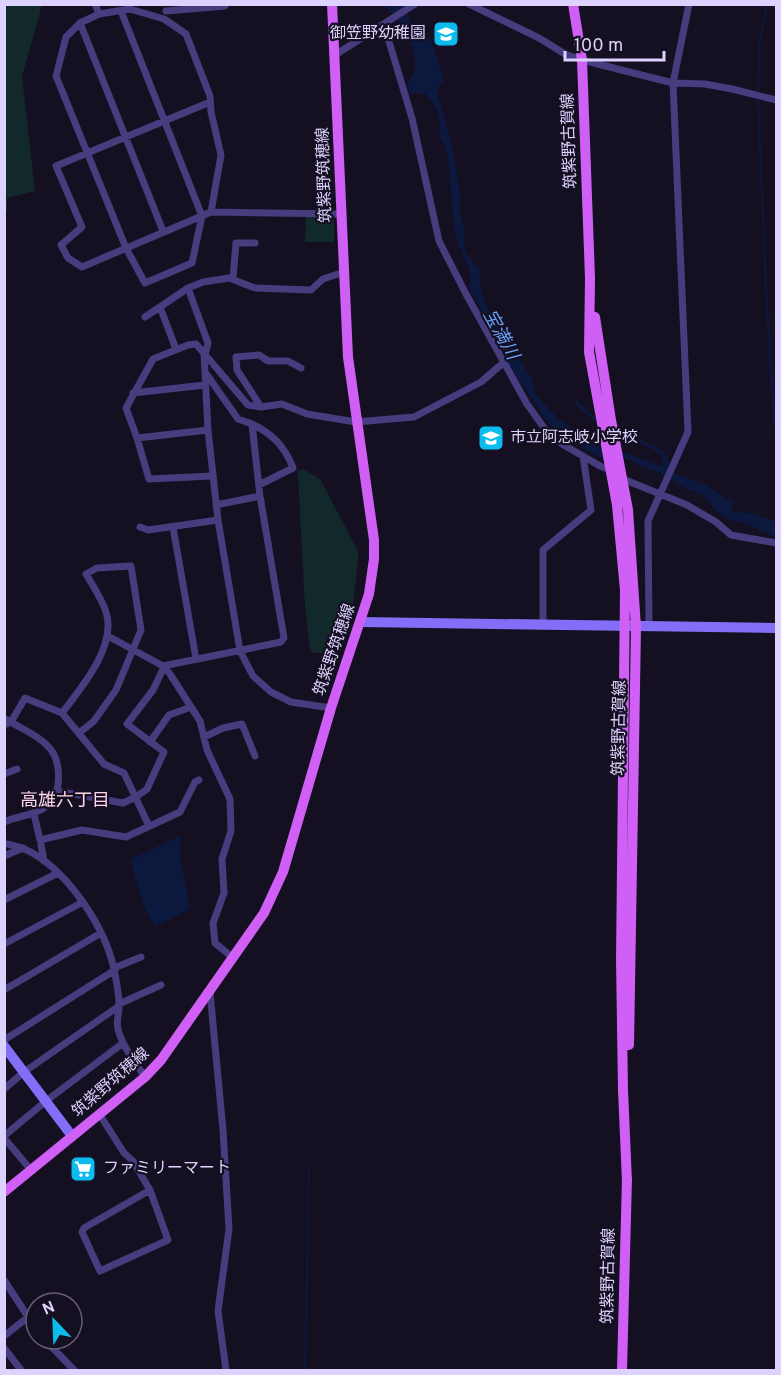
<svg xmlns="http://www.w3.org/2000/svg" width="781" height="1375" viewBox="0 0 781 1375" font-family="Overpass,'Noto Sans JP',sans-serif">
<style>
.green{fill:#12292c}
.water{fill:#0c183e}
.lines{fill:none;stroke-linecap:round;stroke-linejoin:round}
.stream{stroke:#0c183e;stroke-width:2}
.street{stroke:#473c7e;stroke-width:7}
.secondary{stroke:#836ff7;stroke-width:10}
.primary{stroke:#d05ff6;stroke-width:10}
.labels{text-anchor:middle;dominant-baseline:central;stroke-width:4.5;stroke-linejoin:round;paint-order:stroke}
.poi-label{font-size:16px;fill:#dcd2fd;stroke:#150f22;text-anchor:start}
.street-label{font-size:16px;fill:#dcd2fd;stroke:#150f22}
.water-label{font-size:18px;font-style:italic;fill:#66a2f7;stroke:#150f22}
.neighbourhood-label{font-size:18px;fill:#fdd4e9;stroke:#150f22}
</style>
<rect width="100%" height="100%" fill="#150f22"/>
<!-- green -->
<path class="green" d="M4,5H42L22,77L35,191L7,198V212L5,213Z
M306,215H330L334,220V242H305Z
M303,469L320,479L358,551V560C354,588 355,664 312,652L310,648L305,607L298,474V471Z"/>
<!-- water -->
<path class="water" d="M385,5H403C408,17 417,35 431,39L444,80L438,88V96L450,137L457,174L460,194V217L464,226L465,250L479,270L481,290L488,309L531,377L536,395L556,416L595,446L625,453L661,466L664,464L662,457L658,452L593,420L573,402L576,400L594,417L664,451L675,474L707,485L725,498L735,501L731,512L752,513L776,522V537L741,522L728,520L718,513L703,495L683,487L663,475L626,459H602L562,436L545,419L510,367L470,289V270L457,241L454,226L448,154L439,135L440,124L437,109L425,93L410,94L407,85C409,79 415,74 415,68C417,44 398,22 385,5Z
M181,835L180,855L190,909L155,927C142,906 136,884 131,859Z"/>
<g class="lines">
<!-- stream -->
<path class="stream" d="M767,4L759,45L758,103L767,308L776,444
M305,1370L309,1168"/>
<!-- street -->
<path class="street" d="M95,4L99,14
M469,4L539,38L565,54L582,60L673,83L705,84L732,89L776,100
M121,11L202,216L192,263L145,283L126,248L56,76L66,37L80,23L99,14L130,9L164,19L186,34L210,96L211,112L221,155L211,212
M166,11L225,6L226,4
M80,23L163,231
M384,25L412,118L439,241L466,294L527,404L545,429L562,444L600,466L610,470
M335,55L415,4
M210,102L56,166L82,227L61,245L68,258L82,267L211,212L341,214
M233,279L236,243H255
M160,307L176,349
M145,317L188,288
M204,353L208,430L218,520L240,651L253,676L271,692L291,702L331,708
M205,355L208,343L188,288L203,282L229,278L255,288L311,290L323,279L344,272
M133,393L205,385
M261,407L237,370L236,357L259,355L268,361H288L301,368
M252,424C273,434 285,447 293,468L259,485
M137,438L208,430
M212,476L149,479L137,438L126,408L153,359L188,345L196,344L248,405L261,407L282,404L307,414L356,422L414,417L481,382L503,363
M623,479L687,505L716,522L731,535L776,543
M216,505L260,496
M140,527L148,530L218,520
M173,527L196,659
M543,625V550L591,510L583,456
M649,627L648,521L688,432L673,83L689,4
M108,636L163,666L170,674L200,721L207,750L230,799L231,831L222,859L224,893L213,923L215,943L232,957
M163,666L281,642L284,638L260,496L252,424L238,419L205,372
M62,713C82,687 117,646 106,612C102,599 93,586 86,574L97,568L131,566L141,630L116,690L94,721L79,733
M4,718C34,737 63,742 58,785C56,794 52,802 44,808C32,816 17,816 4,822
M4,725L11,722L25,698L62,713L104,764L124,773L149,826
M204,737L223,728L242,724L255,756
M150,742L169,715L191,707
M4,774L17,769
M57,791L123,803L136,797L147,789L164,752L127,724L153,690L164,667
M34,814L40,840L82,830L126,837L180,812L195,782L199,780
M4,843C10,845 17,846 22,848C66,866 107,929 115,974C117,984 119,995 119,1006C119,1014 116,1021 118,1029C122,1046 135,1062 145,1077
M41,845L44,861
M4,856L23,848
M4,900L58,873
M4,944L83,902
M114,968L141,957
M4,990L101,933
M210,992L223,1130L229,1229L218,1311L226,1370
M119,1004L161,985
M4,1040L115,970
M4,1089L24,1072L119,1006
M100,1115L124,1153L133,1161L150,1190L84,1228L82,1232L100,1271L168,1240L150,1190
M4,1136L46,1101L123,1043
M4,1138L31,1170
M4,1280L36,1329
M4,1336L27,1318
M44,1339L74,1370
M4,1348L21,1370"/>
<!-- secondary -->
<path class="secondary" d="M361,622L776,628
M4,1046L72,1136"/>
<!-- primary -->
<path class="primary" d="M573,4L582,60L590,278L589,352L617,505L625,590L621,960L623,1090L627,1182
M595,317L611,420L628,510L636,627L629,1045
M4,1192L145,1077L161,1060L264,913L283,872L331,708L369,594L374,559V540L348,357L332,4
M622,1370L627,1178"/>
</g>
<!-- icons -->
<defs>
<g id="school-square" transform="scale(1.35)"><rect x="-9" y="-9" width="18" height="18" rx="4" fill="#0dbcee" stroke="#150f22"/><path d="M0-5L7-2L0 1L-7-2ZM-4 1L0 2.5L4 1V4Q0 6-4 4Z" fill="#fff"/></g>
<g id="supermarket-square" transform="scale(1.35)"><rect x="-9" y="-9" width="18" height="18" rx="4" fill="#0dbcee" stroke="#150f22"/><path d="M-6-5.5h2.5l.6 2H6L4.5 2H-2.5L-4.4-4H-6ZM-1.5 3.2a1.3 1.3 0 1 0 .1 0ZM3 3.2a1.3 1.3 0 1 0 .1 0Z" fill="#fff"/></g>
</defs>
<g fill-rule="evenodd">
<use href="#school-square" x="446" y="34"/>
<use href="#school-square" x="491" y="438"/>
<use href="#supermarket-square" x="83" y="1169"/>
</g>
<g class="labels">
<!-- poi labels -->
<g class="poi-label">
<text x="426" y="34" text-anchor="end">御笠野幼稚園</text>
<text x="510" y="438">市立阿志岐小学校</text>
<text x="103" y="1169">ファミリーマート</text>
</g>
<!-- street labels -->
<g class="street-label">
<text transform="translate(570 141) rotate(-92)">筑紫野古賀線</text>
<text transform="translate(325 175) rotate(-92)">筑紫野筑穂線</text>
<text transform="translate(335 650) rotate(-71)">筑紫野筑穂線</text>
<text transform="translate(620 728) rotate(-89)">筑紫野古賀線</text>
<text transform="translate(111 1083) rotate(-41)">筑紫野筑穂線</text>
<text transform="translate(609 1276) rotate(-89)">筑紫野古賀線</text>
</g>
<!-- water labels -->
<g class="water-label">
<text transform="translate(500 335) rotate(61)">宝満川</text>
</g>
<!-- neighbourhood labels -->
<g class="neighbourhood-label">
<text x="65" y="801">高雄六丁目</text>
</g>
</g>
<!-- border -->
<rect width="781" height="1375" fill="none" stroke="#dcd2fd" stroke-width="12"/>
<!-- north arrow -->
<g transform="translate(54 1321) rotate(337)"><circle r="28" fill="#150f22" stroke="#655d7a" stroke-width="1.5"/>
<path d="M0-4.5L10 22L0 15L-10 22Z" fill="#0dbcee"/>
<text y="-9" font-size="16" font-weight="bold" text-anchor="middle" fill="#dcd2fd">N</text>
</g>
<!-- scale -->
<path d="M565 51v9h99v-9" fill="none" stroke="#dcd2fd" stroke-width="3"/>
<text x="574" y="51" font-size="18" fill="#dcd2fd" stroke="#150f22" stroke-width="4.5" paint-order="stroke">100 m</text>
</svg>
